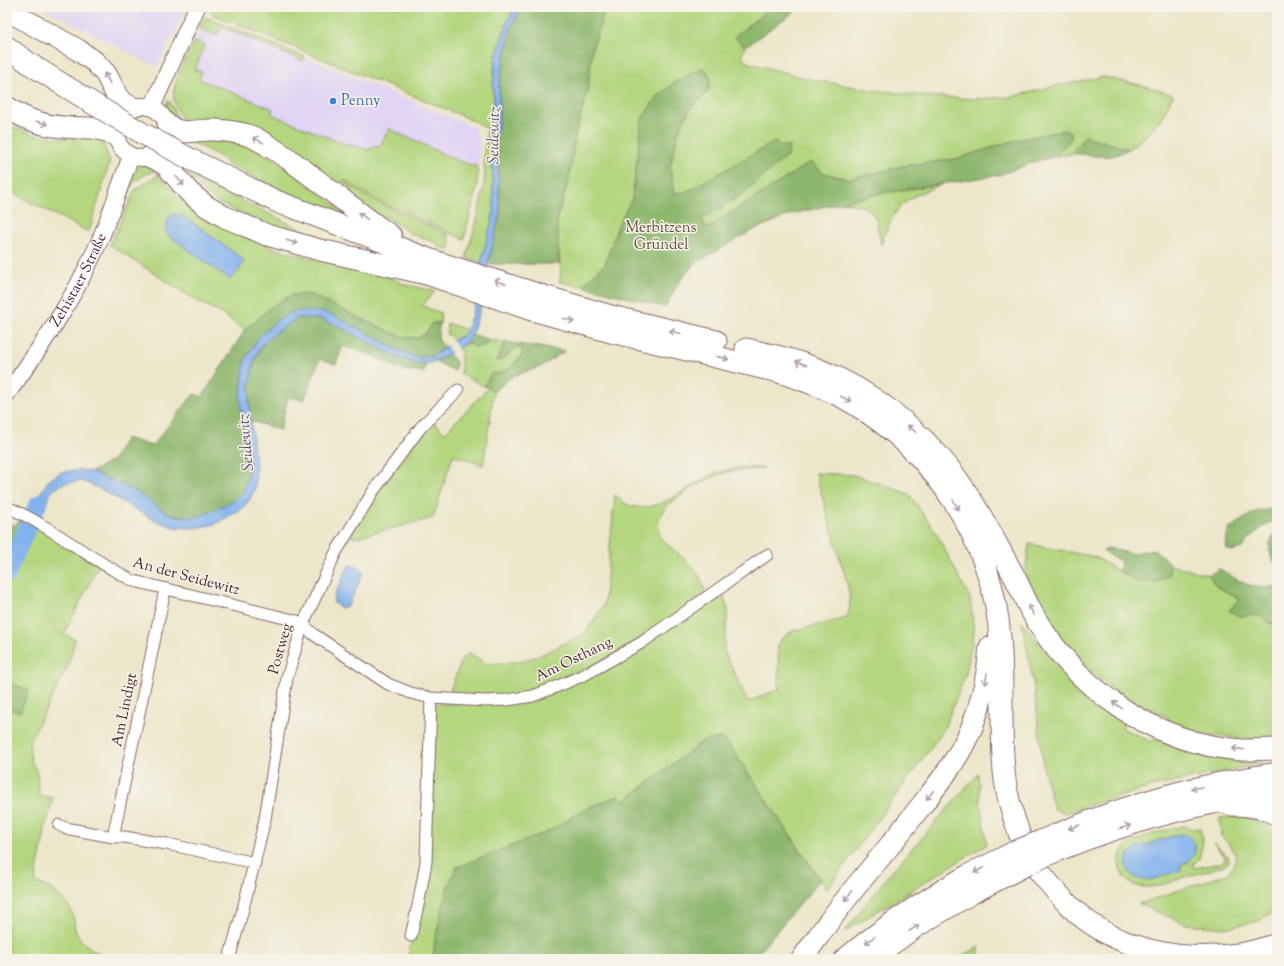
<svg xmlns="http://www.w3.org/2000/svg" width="1284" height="966" viewBox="0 0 1284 966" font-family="'Sorts Mill Goudy',serif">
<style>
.built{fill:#e1d4f4}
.green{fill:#b3d67f;stroke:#7e7a55;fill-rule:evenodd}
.forest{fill:#8eb76e;stroke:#6c6b4c}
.water{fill:#82b2ed;stroke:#66688c}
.pier{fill:#ece6ca}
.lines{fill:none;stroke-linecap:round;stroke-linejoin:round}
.river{stroke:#82b2ed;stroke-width:18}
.street-casing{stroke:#836563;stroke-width:13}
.secondary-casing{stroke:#836563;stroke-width:18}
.highway-casing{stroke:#836563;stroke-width:23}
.street{stroke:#fff;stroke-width:11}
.secondary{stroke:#fff;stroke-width:16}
.highway{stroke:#fff;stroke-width:21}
.highway-bridge-casing{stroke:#836563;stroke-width:23;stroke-linecap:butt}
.highway-bridge{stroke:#fff;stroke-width:21}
.oneway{stroke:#ae9aa0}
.shop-dot{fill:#3f7fe0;stroke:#f7f3e8;stroke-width:1.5}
.labels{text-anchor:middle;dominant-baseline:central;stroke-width:3;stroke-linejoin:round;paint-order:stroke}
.shop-label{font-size:15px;fill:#366cbe;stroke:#f7f3e8;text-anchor:start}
.park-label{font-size:15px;fill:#644d40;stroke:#f7f3e8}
.street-label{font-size:15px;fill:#4a1f2b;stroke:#f7f3e8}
.water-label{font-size:16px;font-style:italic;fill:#5e526f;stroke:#f7f3e8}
</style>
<rect width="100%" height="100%" fill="#f7f3e8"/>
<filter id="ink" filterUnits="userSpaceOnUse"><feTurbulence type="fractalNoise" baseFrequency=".025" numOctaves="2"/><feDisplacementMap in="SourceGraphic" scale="8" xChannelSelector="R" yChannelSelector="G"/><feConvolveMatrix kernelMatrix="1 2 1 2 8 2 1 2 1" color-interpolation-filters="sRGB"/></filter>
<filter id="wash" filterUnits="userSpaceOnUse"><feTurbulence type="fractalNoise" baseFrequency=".012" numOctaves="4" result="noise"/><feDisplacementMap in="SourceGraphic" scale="16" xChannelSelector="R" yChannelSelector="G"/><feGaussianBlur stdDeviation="0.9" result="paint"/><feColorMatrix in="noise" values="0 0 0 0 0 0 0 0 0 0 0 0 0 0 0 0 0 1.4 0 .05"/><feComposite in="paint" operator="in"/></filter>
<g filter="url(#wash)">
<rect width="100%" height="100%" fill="#ece6ca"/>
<!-- built -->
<path class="built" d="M41,7H181L183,10L174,40L170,39L157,67Z
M221,27L303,61L305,57L473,127L479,138L478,167L459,161L389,129L379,147L369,150L342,143L271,114L273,109L199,79L195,70L194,41L200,28L210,33Z"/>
<!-- green -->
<path class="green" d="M210,7H515L508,20L495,60L493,86L495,119L491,136L494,212L481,262L466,258L478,216L485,179L484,157L487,129L478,123L453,112L214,15L208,10Z
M606,7H772L734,37L745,47L742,55L746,62L809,79L872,90L925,96L974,99L1010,97L1056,86L1103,77L1145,86L1173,95C1161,120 1152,134 1128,149L1086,136L1071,154L1054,157L1071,139L1013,141L956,159L903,166L848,179L823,173L811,162L708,228L704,225L702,219L738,197L787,156L789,147L781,146L686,192L674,194L670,167L678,132L689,111L709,90L710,78L707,71L702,68L675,82L656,98L636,172L632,199L619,223L605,264L582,286L559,282L561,274L558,244L557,217L569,179L575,136L588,89L592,49Z
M205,17L305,57L303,61L221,27L217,36L200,28Z
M194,41L205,45L195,70L202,72L199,79L273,109L271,114L342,143L369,150L372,146L379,147L389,129L459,161L478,167L477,186L464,239L376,200L344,180L343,181L376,202L448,234L450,242V250L438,247V244L410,233L386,217H383L339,188L273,141L185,127C182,117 176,110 174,101C170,85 188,55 194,41Z
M167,101L170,102L178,119L180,125C170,119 166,113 167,101Z
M7,125L38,136L73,139L101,137L110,161L89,232L7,190Z
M189,138L242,143L271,157L363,226L301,199L230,166L218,155L189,141Z
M146,163L160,167C154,172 145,174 138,179C128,187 124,200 119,212L118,210L134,173L137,168Z
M186,174L340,248L289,235L219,203L201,189Z
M158,175L188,206L244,236L276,249L391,278L406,285L435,291L422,306L441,313L440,323H432L426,333L419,338L402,337L379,327L270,308L245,330L219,312L194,299L110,245L135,190Z
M943,184C903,199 895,204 881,245C876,212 876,208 842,202L882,193Z
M447,323L467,330L464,334L453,340L450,335H447Z
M489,340L505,342L497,361L501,360L517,347L522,349V354C514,366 506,374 491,374L484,386L461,374V352L458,349C468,340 474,343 486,345Z
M488,388L494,391L483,465L453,455L433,518L353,538L351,535L372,501L432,420L445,433Z
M737,468H764C749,470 730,470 716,476C702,481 668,501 661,514C657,521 659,530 660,538C676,553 704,570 705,594L641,640L556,684L507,698L448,696L463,657L470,653L487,664L515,662L539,656L585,633L604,605L615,495C618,497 621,501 624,503C655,520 688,484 715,473C722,471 730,470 737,468Z
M816,473L854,475L909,494L935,531L970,598L974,632L966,674L943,731L827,889L732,749L727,742L703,741L624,801L619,796L591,806L547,832L448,885L435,940L433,959H408L409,951L419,917L434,704L475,703L557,689L721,590L728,609L724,651L748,702L779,689L778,646L781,639L793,631L847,618C856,597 841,566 836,545C829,521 822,497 816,473Z
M30,522L99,565L64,634L75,639L68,666L29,742L31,761L37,773L39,795L53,798L46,825L35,882C50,887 68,899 73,915C75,921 74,931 78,936C83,945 101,955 110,959H7V708L20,712L29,690L7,682V575Z
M1029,544L1095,557L1137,582L1169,575L1170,565L1209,575L1216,586L1240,599L1229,610L1241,616L1250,615L1261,616L1268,623H1277V739L1257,740L1208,735L1168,721L1169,718L1139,703L1136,707L1081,664L1038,606L1025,575Z
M1022,622L1071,683L1124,723L1122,728L1152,742L1154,738L1207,756L1263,763L1151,787L1065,813L1054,809L1044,771L1034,687Z
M978,774L981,808L987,844L845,931L888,876Z
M1242,816L1267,825L1277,833V909L1259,921L1225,928L1186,924L1139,904L1227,874L1233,866L1236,856L1228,843L1221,836L1220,818Z
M1185,826L1192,829L1200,828L1203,842L1199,859L1193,864L1194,868L1221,863L1225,860V857L1214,843L1228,856L1229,862L1223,866C1208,870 1194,875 1179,879C1168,883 1158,887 1147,887C1142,887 1136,886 1132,884C1119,877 1115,858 1125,847C1134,838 1171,828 1185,826ZM1183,834L1189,862L1181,864L1136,848L1176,835Z
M979,947V959H956Z"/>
<!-- forest -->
<path class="forest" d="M522,7H606L592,49L588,89L575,136L569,179L557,217L559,264H488L500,213L496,137L499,122V83L511,26Z
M772,7H801L745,47L734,37Z
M702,68L707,71L710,79L709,90L689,111L678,132L670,167L674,194L686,192L776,141L781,146L789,147L787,156L738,197L702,219L704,225L708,228L811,162L823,173L848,179L903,166L956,159L1013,141L1063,130L1071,132V139L1054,157L1040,160L999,175L882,193L792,214L753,230L694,264L679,282L665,307L582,286L605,264L619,223L632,199L642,119L656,98L675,82Z
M1085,136L1128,149C1107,163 1093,153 1071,154Z
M309,294L379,327L402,337L419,338L426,333L432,323H440C438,334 435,339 445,347L432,357H417L402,352L343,320L295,311L259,337L245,360L240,399L243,430L249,453V467L246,484L243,492L236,499L227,504L206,514L193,517L178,516L167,513L160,508L92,472L113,460L126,438L152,446L194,394L202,397L245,330L270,308L291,295Z
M297,318L320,319L340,327L415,363H426L424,372L409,371L400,369L374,356L343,346L336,364L320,359L304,400L288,397L280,430L251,421C249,398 247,375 258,354C259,350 261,346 264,343C273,333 285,326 297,318Z
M472,334L489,340L486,345L475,347L468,342L463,344L471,337Z
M505,342L565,351L542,366L513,376L494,391L484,386L491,374C506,374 514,366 522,354V349L517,347L501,360L497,361Z
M449,354L456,361L455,371L435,361Z
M1277,506V520L1267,524L1259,530L1248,540L1242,548L1232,551L1227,549L1226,539L1229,528L1255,512L1271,509Z
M22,517L25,519L7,561V536L12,524L16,525Z
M1277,532V563L1274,562C1268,551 1267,541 1277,532Z
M1109,548L1132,554L1149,550L1155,551L1163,556L1170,565L1169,575L1158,582H1137L1119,570L1121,564L1120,561L1103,551Z
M1220,569C1239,581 1254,592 1277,586V623H1268L1261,616L1250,615L1241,616L1229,611L1240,599L1216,586L1209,575Z
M7,682L29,690L20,712L7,708Z
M720,738L727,742L732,749L820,880L753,959H433L435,940L448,885L457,867L547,832L591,806L619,796L625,801L703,741Z"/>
<!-- water -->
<path class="water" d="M515,7H522L511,26L499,83V122L496,137L500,213L488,264L482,303L471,337L458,349L435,361L431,363H415L399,358L340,327L320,319L297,318L280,330L262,344L253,363L250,383L249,401L256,469L255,488L250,499L242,509L215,524L194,528L174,527L156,521L98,488L82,481L64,483L51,492L40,518L28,512L49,480L62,472L80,470L92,472L135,491L167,513L178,516L193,517L206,514L236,499L243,492L246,484L249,467V453L243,430L240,399L245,360L259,337L277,320L295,311L324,312L343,320L402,352L417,357H432L453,341L464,334L467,330L476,300L481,262L494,212L491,136L495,119L493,86L495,60L508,20Z
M174,214L185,217L244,260L239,270L230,280L168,235L166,228L168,218Z
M25,519L30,522L7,575V561Z
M352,565L361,568L363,574L348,606L341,608L334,603V596L349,566Z
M1183,834C1201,840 1199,859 1181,864V870C1171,873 1158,879 1148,880C1127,881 1118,859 1136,848L1176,835Z"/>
<!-- pier -->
<path class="pier" d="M452,339L459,351L452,354L447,346L444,344Z"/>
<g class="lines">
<!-- river -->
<path class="river" d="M7,575L12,561L38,504"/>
</g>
</g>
<g filter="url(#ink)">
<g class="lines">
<!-- street casing -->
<g class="street-casing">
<path id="street" d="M7,507C52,526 90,560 134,581L297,621L303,624L313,634L388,684L411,693L431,698L486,701L507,700L533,696L556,687L586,674L641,643L767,555
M165,590L113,837H124L167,844L255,863
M59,825L65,828L113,837
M411,936L419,901L426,862L431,698
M229,959L242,913L265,819L287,678L303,624L336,552L374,490L421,427L458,390"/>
</g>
<!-- secondary casing -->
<g class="secondary-casing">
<g id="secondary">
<circle cx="142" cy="132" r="26"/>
<path d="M152,107L197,7"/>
<path id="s1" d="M7,394C42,346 75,297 99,242C111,214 120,185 131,156"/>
</g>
</g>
<!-- highway casing -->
<g class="highway-casing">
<path id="highway" d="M7,10L78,50L95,62L106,74L117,96L122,102L131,107
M7,47L30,64L97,106
M7,107C24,119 44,126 64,127C84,129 97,125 115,135
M168,125C180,137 198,129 214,130C227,131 241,132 253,137C267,144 281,154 294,163C327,187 358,213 391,236
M150,157L156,159L167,166L189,192L206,206L225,217L267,235L320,250L427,274L532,310L607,331L779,372C804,380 829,389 851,402C935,452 993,541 1000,638C1004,683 1000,727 1004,771C1006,795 1013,817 1021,838
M188,158L284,205
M271,199L431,260L537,294L611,316L716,341
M746,349C763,353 781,356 798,362C853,379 902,414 940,457C969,490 992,535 1013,574C1019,585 1024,597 1030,609C1072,686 1153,744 1242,750C1253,750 1265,749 1277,749
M1231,805C1246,805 1264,807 1277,815
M1041,841C1090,820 1141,801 1193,789C1221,782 1249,778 1277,773
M1049,854C1097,834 1148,817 1199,806C1225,800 1251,795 1277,790
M1039,871C1050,885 1062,899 1076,912C1121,951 1181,962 1239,954C1252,952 1264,948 1277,944
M802,959C820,934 838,908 858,884C880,858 901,832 921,806C941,781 960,756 972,727C982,701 988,675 990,647
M845,959C882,928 923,901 965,877C981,868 998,861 1014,852
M871,959L917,926L972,893L1022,867"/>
</g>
<!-- street -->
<use href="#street" class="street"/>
<!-- secondary -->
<use href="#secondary" class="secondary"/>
<!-- highway -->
<use href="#highway" class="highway"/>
<!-- highway-bridge casing -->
<g class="highway-bridge-casing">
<path id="highway-bridge" d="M97,106L142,133L188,158
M1014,852L1041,841
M1022,867L1049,854"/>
</g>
<!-- highway-bridge -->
<use href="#highway-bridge" class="highway-bridge"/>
</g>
<!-- one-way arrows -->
<defs><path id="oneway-shaft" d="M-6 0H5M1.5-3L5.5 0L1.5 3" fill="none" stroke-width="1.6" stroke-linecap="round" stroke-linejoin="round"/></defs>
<g class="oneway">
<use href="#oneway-shaft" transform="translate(107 78) rotate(-119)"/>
<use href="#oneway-shaft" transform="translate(42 123) rotate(16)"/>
<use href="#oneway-shaft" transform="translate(258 140) rotate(-152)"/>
<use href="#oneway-shaft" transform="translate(180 181) rotate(50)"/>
<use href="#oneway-shaft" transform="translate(363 216) rotate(-143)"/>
<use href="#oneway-shaft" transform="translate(292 242) rotate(16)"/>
<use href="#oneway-shaft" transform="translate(500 282) rotate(-162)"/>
<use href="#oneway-shaft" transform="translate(569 320) rotate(15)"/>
<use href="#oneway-shaft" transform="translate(675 332) rotate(-166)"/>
<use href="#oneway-shaft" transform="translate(723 358) rotate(13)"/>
<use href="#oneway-shaft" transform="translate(801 363) rotate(-160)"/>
<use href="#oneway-shaft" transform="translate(846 399) rotate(28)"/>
<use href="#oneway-shaft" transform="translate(912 429) rotate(-139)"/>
<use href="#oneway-shaft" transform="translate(956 505) rotate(58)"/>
<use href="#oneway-shaft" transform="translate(1031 610) rotate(-119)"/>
<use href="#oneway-shaft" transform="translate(986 679) rotate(101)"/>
<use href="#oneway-shaft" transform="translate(1117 705) rotate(-145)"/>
<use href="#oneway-shaft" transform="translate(1238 749) rotate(-174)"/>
<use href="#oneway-shaft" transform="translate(1197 788) rotate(168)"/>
<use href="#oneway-shaft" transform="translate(930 795) rotate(128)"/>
<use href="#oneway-shaft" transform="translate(1074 827) rotate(160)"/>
<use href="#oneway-shaft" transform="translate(1125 827) rotate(-18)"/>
<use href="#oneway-shaft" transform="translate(979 870) rotate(153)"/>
<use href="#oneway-shaft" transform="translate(848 896) rotate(128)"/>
<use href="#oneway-shaft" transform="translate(914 928) rotate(-35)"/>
<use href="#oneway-shaft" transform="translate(870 940) rotate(144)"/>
</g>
</g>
<!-- markers -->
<circle class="shop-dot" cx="333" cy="101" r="4"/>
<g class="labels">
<!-- shop labels -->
<g class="shop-label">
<text x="341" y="101">Penny</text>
</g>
<!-- park labels -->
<g class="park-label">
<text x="661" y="228">Merbitzens<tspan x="661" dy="17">Gründel</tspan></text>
</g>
<!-- street labels -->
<g class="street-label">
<text stroke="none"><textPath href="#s1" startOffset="135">Zehistaer Straße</textPath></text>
<text transform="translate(186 577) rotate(15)">An der Seidewitz</text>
<text transform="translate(281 649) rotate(-74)">Postweg</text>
<text transform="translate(574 660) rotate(-26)">Am Osthang</text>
<text transform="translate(125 710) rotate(-78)">Am Lindigt</text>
</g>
<!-- water labels -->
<g class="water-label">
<text transform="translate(495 135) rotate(-89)">Seidewitz</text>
<text transform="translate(247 442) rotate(-95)">Seidewitz</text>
</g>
</g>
<!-- margin -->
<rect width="1284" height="966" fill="none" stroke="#f7f3e8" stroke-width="24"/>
</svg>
